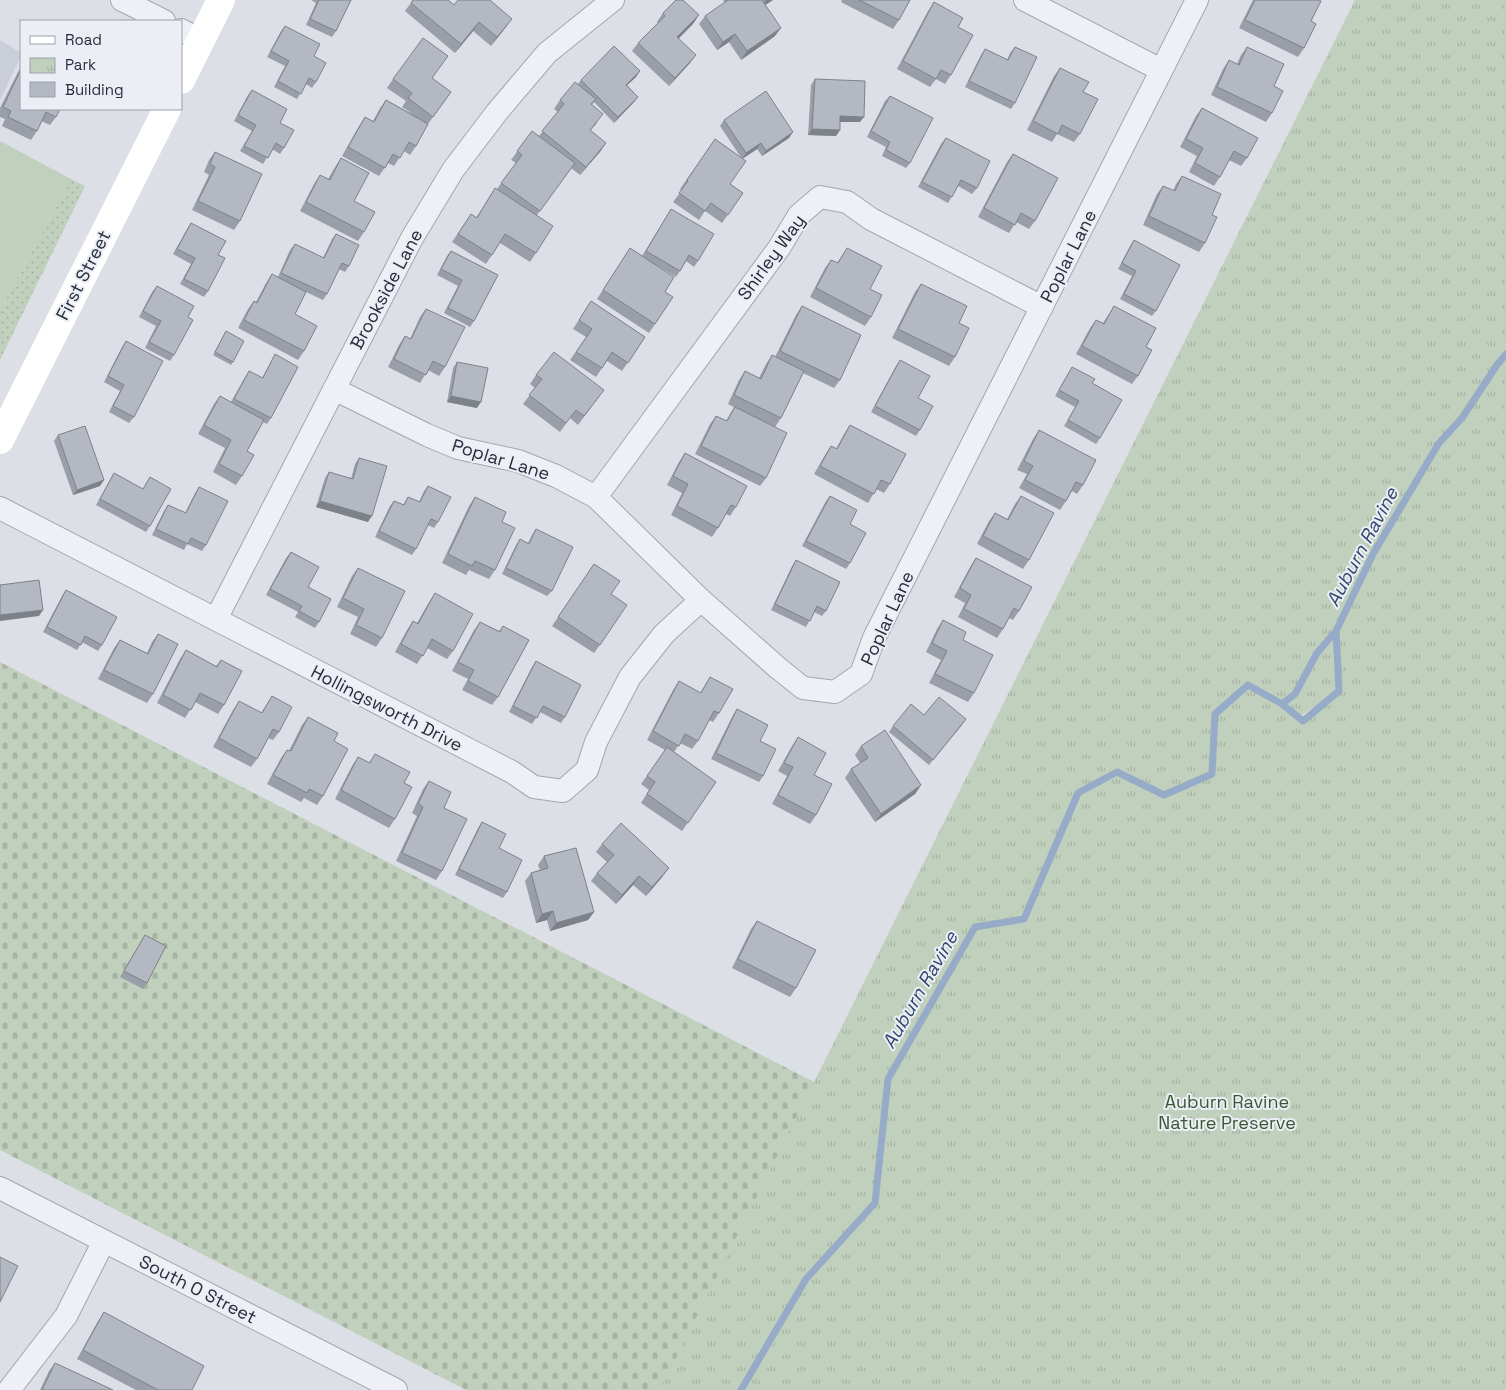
<svg xmlns="http://www.w3.org/2000/svg" width="1506" height="1390" viewBox="0 0 1506 1390" font-family="'Space Grotesk',sans-serif">
<style>
.built{fill:#caced8}
.grass{fill:url(#grass-dots)}
.cemetery{fill:url(#cemetery-stones)}
.park{fill:url(#park-tufts);fill-rule:evenodd}
.pitch{fill:#c1d0bd}
.lines{fill:none;stroke-linecap:round;stroke-linejoin:round}
.stream{stroke:#96abc7;stroke-width:7}
.street-casing{stroke:#a2a6b0;stroke-width:24}
.street{stroke:#eef0f5;stroke-width:22}
.secondary{stroke:#fff;stroke-width:28}
.wall{fill:#9a9ea8}
.shaded-wall{fill:#7d8188}
.building{fill:#b3b8c3;stroke:#7d8188}
.labels{text-anchor:middle;dominant-baseline:central;stroke-width:4;stroke-linejoin:round;paint-order:stroke}
.street-label{font-size:18px;fill:#262c3c;stroke:#ebeef4}
.park-label{font-size:18px;fill:#385833;stroke:#ebeef4}
.water-label{font-size:19px;font-style:italic;fill:#314870;stroke:#ebeef4}
</style>
<defs>
<pattern id="grass-dots" width="8" height="8" patternUnits="userSpaceOnUse" patternTransform="scale(1.25)"><rect width="8" height="8" fill="#c1d0bd"/><path d="M2 2h.1M6 6h.1" fill="none" stroke="#a6b3a3" stroke-width="1.8" stroke-linecap="round"/></pattern>
<pattern id="cemetery-stones" width="16" height="16" patternUnits="userSpaceOnUse" patternTransform="scale(1.25)"><rect width="16" height="16" fill="#c1d0bd"/><path d="M2 7V4a2 2 0 0 1 4 0v3zM10 15v-3a2 2 0 0 1 4 0v3z" fill="#a6b3a3"/></pattern>
<pattern id="park-tufts" width="24" height="20" patternUnits="userSpaceOnUse" patternTransform="scale(1.25)"><rect width="24" height="20" fill="#c1d0bd"/><path d="M3 7l-1-3M5 7V3M7 7l1-3M15 17l-1-3M17 17v-4M19 17l1-3" fill="none" stroke="#a6b3a3"/></pattern>
</defs>
<rect width="100%" height="100%" fill="#dcdfe6"/>
<!-- built -->
<path class="built" d="M0,40L21,53V56L0,100Z"/>
<!-- grass -->
<path class="grass" d="M71,179L85,186L0,360V310Z"/>
<!-- cemetery -->
<path class="cemetery" d="M0,662L816,1083L661,1390H466L0,1150Z"/>
<!-- park -->
<path class="park" d="M1355,0H1506V1390H660ZM1334,694L1304,721L1299,718V717Z"/>
<!-- pitch -->
<path class="pitch" d="M0,141L71,179L0,310Z"/>
<g class="lines">
<!-- stream -->
<path class="stream" d="M1282,704L1295,694L1317,653L1336,631
M741,1390L806,1279L875,1203L888,1079L975,927L1024,919L1078,793L1117,772L1164,795L1212,774L1215,714L1248,685L1282,704L1303,721L1339,691L1336,631L1373,554L1439,443L1462,418L1497,365L1506,354"/>
<!-- street casing -->
<g class="street-casing">
<path id="street" d="M122,0L164,21
M1025,0L1161,70
M181,30L201,40
M334,389L427,435L458,448L518,461L556,476L596,497L701,600L778,668L803,688L835,692L861,674L874,638L1197,0
M596,497L779,248L799,215L820,197L847,202L871,219L1042,307
M0,508L512,772L534,787L563,791L587,770L596,742L630,677L664,634L701,600
M216,619L412,238L453,170L497,112L547,53L613,0
M0,1188L396,1390
M9,1390L66,1316L104,1241"/>
</g>
<!-- street -->
<use href="#street" class="street"/>
<!-- secondary -->
<path class="secondary" d="M181,80L221,0
M0,440L167,109"/>
</g>
<!-- wall -->
<path class="wall" d="M311,0H351L336,31L332,37L306,25L316,3Z
M413,0L454,5L506,27L491,46L473,31L455,53L405,11Z
M723,0H773L765,5L775,36L741,60L729,42L717,50L699,24L705,16L725,3Z
M842,0H910L899,20L893,29L841,2Z
M1253,0H1319L1311,21L1304,48L1298,57L1239,28Z
M934,2L958,27L951,75L945,84L936,79L930,87L897,69L928,11Z
M663,13L693,24L679,38L690,63L669,86L632,51L638,43L658,23L657,22Z
M285,26L314,56L316,82L312,88L306,84L297,99L274,87L285,66L267,57L281,31Z
M1015,47V103L1011,109L965,87L981,55L985,49L1007,60L1010,53Z
M1247,47L1274,86L1272,113L1266,122L1211,95L1223,69L1229,60L1237,64L1241,55Z
M21,67V109H60L56,117L50,125L41,121L37,131L31,140L2,126L5,119L0,117V108L18,72Z
M1060,68L1080,134L1074,142L1057,134L1052,142L1027,130L1054,76Z
M636,77L627,85L638,97L634,102L614,123L594,102L592,105L597,123L590,131L606,143L580,175L571,168L537,215L536,253L530,262L500,243L486,264L452,242L471,214L476,218L495,188L497,189L516,163L511,160L532,131L539,136L558,112L554,109L560,100L578,84L581,80Z
M432,78L451,92L428,124L416,146L410,155L404,151L394,166L388,163L379,176L342,156L359,126L365,117L373,121L380,108L386,100L414,115L402,107L406,101L387,88L393,79Z
M815,79L860,122H840V130L836,136L808,135L811,85Z
M252,90L280,123L284,148L280,154L272,149L263,164L240,151L252,131L234,121L248,95Z
M890,96L910,163L906,168L882,156L886,147L867,137L885,101Z
M1202,108L1247,158L1241,166L1229,160L1220,177L1214,186L1189,172L1197,156L1180,147L1196,116Z
M724,120L789,138L762,156L757,149L742,159L730,184L743,193L722,223L705,211L699,220L673,202L682,190L680,189L715,139L742,159L720,126Z
M946,138L977,188L972,194L958,186L948,203L918,187L941,144Z
M215,152L240,221L234,230L192,210L209,175L204,172L209,160Z
M1013,154L1035,221L1029,229L1016,222L1009,233L978,217L1007,162Z
M341,158L364,232L358,241L300,211L314,184L320,175L328,179L335,167Z
M1182,176L1212,215L1205,243L1199,252L1143,225L1157,194L1163,186L1173,191L1176,184Z
M671,209L698,261L694,267L686,261L676,277L658,266L665,292L655,324L649,333L597,299L630,248L642,256Z
M191,223L218,255L208,291L204,297L180,284L191,264L173,254L187,229Z
M336,234L349,266L345,272L339,269L327,294L323,300L306,292L295,314L304,351L298,360L238,328L248,309L254,301L256,302L266,283L272,274L278,277L290,250L295,244L323,258L332,239Z
M1134,240L1156,311L1152,316L1120,299L1132,276L1118,269L1130,246Z
M847,248L870,289L871,317L865,326L810,297L825,268L831,260L837,263Z
M451,251L498,275L474,321L470,327L444,313L458,286L437,275L447,256Z
M921,284L959,323L955,357L949,366L892,338L915,292Z
M157,286L174,355L170,361L145,348L156,326L139,317L152,292Z
M591,301L645,337L622,371L607,361L596,377L570,360L586,337L573,329Z
M802,306L840,380L834,388L803,373L781,418L775,427L766,478L760,486L695,454L710,424L716,416L726,421L734,407L728,404L739,380L745,371L759,378L766,364L772,355L775,357L796,315Z
M1114,306L1146,347L1138,376L1132,384L1076,354L1090,328L1096,320L1103,323Z
M426,309L445,367L439,376L428,370L420,383L388,367L399,345L405,336L410,339L420,317Z
M226,331L233,362L231,365L213,355Z
M126,341L134,417L129,423L109,412L120,391L104,382L122,347Z
M275,354L271,418L267,424L263,422L247,451L242,476L236,485L213,472L225,448L198,434L214,404L220,396L231,402L245,377L249,371L262,378Z
M900,360L918,398L920,430L916,436L871,412L896,366Z
M457,362L477,408L447,402L453,368Z
M1072,367L1100,438L1096,444L1064,426L1075,407L1055,396Z
M536,375L604,390L578,425L570,418L560,432L523,404L535,388L530,384Z
M850,425L890,484L884,493L876,489L868,503L814,474L825,455L831,446L836,449L844,434Z
M1039,430L1083,485L1077,494L1072,491L1066,501L1060,510L1019,488L1027,474L1017,470L1033,439Z
M58,435L100,486L73,495L54,441Z
M685,453L736,507L730,516L726,514L718,528L712,537L671,515L682,493L667,485L679,462Z
M359,458L368,522L316,507L325,478L329,472L351,479L355,464Z
M114,473L143,489L150,477V526L146,532L96,505Z
M428,486L438,522L434,528L428,525L416,549L412,555L375,537L390,506L394,501L403,505L408,497L419,502L424,491Z
M199,487L206,545L202,551L187,544L184,550L152,535L164,511L168,505L185,513L195,493Z
M830,496L850,524V563L846,569L802,546L826,501Z
M1021,496L1029,560L1023,569L977,544L989,521L995,513L1007,519L1015,504Z
M475,497L502,522L495,570L489,579L469,570L466,575L442,563L469,506Z
M536,529L552,591L547,596L502,574L516,545L520,539L528,543L532,535Z
M291,552L319,622L315,628L295,617L298,612L266,595L286,558Z
M976,558L1019,611L1013,620L1009,618L1003,629L997,638L958,617L965,603L954,597L970,567Z
M796,560L826,611L822,616L814,612L806,627L771,610L792,566Z
M594,564L611,594L600,645L594,653L552,626Z
M358,568L382,638L376,647L350,634L358,617L337,607L352,576Z
M66,590L102,645L98,651L82,642L77,650L43,632L62,596Z
M435,593L453,651L447,659L427,648L417,664L395,652L407,630L413,621L417,623L429,602Z
M943,620L963,640L974,693L968,702L929,683L941,660L926,652L937,629Z
M480,622L499,631L503,626L498,697L492,705L462,690L468,679L452,671L474,630Z
M158,634L153,694L147,703L98,679L114,648L120,640L147,653L152,642Z
M186,650L216,666L221,660L224,705L218,714L195,702L185,718L157,703L180,659Z
M536,661L565,717L561,723L540,712L532,724L509,712L532,667Z
M710,677L719,713L713,722L709,720L698,741L692,749L680,743L674,752L716,782L682,831L641,803L649,790L641,784L665,750L647,740L673,690L679,681L700,693Z
M272,696L279,732L273,740L268,738L257,759L251,767L213,747L233,710L239,701L261,713Z
M737,709L760,741L763,776L759,782L711,759L733,715Z
M924,715L966,719L929,765L889,732L893,726Z
M308,717L334,741L323,796L317,805L304,798L301,802L267,784L281,758L287,750L289,751L302,725Z
M798,737L814,775L816,815L810,824L772,804L787,776L778,771L792,746Z
M861,746L921,785L915,794L875,822L845,778L851,769L860,763L855,755Z
M375,754L395,819L389,828L335,799L352,766L358,757L369,763Z
M429,781L444,808L442,871L436,880L396,861L417,816L412,813L423,789Z
M482,822L499,848L507,892L503,898L455,875L478,828Z
M602,844L663,876L646,896L633,885L616,904L591,881L597,873L607,862L596,852Z
M544,856L594,912L588,920L550,931L547,920L536,923L525,881L531,873L540,870L538,865Z
M757,921L796,988L790,997L732,968L751,929Z
M145,935L147,983L143,989L120,977Z
M104,1312L192,1390H136L77,1359L98,1321Z
M55,1363L113,1390H40L49,1371Z"/>
<!-- shaded-wall -->
<path class="shaded-wall" d="M766,0H773L762,7Z
M699,15L693,24L671,46L677,37Z
M512,19L506,27L491,46L497,37Z
M479,22L473,31L455,53L461,44Z
M781,28L775,36L741,60L747,51Z
M735,34L729,42L717,50L723,42Z
M696,55L690,63L669,86L675,78Z
M640,71L636,77L622,90L626,85Z
M638,97L634,102L614,123L618,117Z
M840,116L864,117L860,122H836Z
M812,129L840,130L836,136L808,135Z
M793,132L789,138L762,156L766,151Z
M606,143L600,152L580,175L586,167Z
M761,143L757,149L742,159L746,153Z
M451,396L481,402L477,408L447,402Z
M104,480L100,486L73,495L77,490Z
M320,501L372,516L368,522L316,507Z
M43,610L39,616L0,621V615Z
M966,719L962,725L929,765L933,760Z
M921,785L915,794L875,822L881,814Z
M669,868L663,876L646,896L652,887Z
M639,876L633,885L616,904L622,895Z
M553,911L547,920L536,923L542,914Z
M594,912L588,920L550,931L556,923Z"/>
<!-- building -->
<path class="building" d="M319,0H351L336,31L310,19Z
M413,0H448L454,5L458,0H490L512,19L497,37L479,22L461,44L411,3Z
M676,0H683L699,15L677,37L696,55L675,78L638,43L665,16L663,13Z
M728,0H762L781,28L747,51L735,34L723,42L705,16Z
M859,0H910L899,20Z
M1255,0H1319L1321,1L1311,21L1316,24L1304,48L1245,20Z
M934,2L963,18L958,27L973,35L951,75L941,70L936,79L903,61Z
M285,26L320,44L314,56L326,63L316,82L309,78L301,94L278,81L289,61L271,51Z
M423,38L448,56L432,78L451,92L433,117L408,98L412,93L393,79Z
M614,46L640,71L626,85L638,97L618,117L581,80Z
M1015,47L1037,57L1015,103L969,81L985,49L1008,60Z
M1247,47L1284,64L1274,86L1283,91L1272,113L1217,87L1229,60L1239,65Z
M1060,68L1089,82L1083,92L1098,99L1080,134L1062,125L1058,134L1033,121Z
M21,69V109H60L56,117L46,112L37,131L8,117L11,111L3,107Z
M815,79L865,81L864,117L840,116V130L812,129Z
M575,82L596,99L591,104L603,114L590,130L606,143L586,167L542,131L564,104L560,100Z
M252,90L287,109L280,123L294,130L284,148L276,143L268,158L244,146L256,125L238,115Z
M766,91L793,132L766,151L761,143L746,153L724,120Z
M890,96L933,118L910,163L886,150L890,142L871,131Z
M386,100L428,124L416,146L409,142L400,158L393,154L385,168L348,147L365,117L374,122Z
M1202,108L1258,138L1247,158L1234,151L1220,177L1195,163L1203,148L1186,139Z
M532,131L575,163L540,211L501,183L522,155L517,151Z
M946,138L990,161L977,188L961,180L952,197L922,182Z
M715,139L746,161L730,184L743,193L728,215L711,203L705,211L679,193L688,181L687,180Z
M215,152L262,174L240,221L198,201L215,167L210,164Z
M1013,154L1058,178L1035,221L1021,213L1015,225L984,208Z
M341,158L369,173L354,201L375,212L364,232L306,202L320,175L330,180Z
M1182,176L1221,194L1212,215L1217,217L1205,243L1149,216L1163,186L1175,191Z
M495,188L553,226L536,253L505,234L492,255L458,234L471,214L477,218Z
M671,209L714,234L698,261L689,255L680,271L646,251Z
M191,223L226,241L218,255L225,258L208,291L184,279L195,258L177,249Z
M336,234L359,245L349,266L342,263L327,294L281,273L295,244L324,258Z
M1134,240L1180,265L1156,311L1124,294L1136,271L1122,263Z
M630,248L674,277L665,292L673,297L655,324L603,290Z
M847,248L882,266L870,289L882,295L871,317L816,288L831,260L838,263Z
M451,251L498,275L474,321L448,308L462,280L441,269Z
M272,274L306,292L295,314L317,326L304,351L244,320L254,301L257,303Z
M921,284L967,306L959,323L969,328L955,357L898,329Z
M157,286L194,306L188,317L193,320L174,355L149,342L161,321L143,311Z
M591,301L645,337L628,363L612,352L602,368L576,352L592,329L579,320Z
M802,306L861,335L840,380L780,351Z
M1114,306L1156,328L1146,347L1152,350L1138,376L1082,346L1096,320L1104,324Z
M426,309L465,327L445,367L433,361L426,375L394,359L405,336L411,339Z
M226,331L244,341L233,362L215,352Z
M126,341L163,361L134,417L113,406L124,385L108,376Z
M554,352L604,390L584,416L576,410L566,423L529,395L542,379L536,375Z
M275,354L298,367L271,418L234,399L249,371L263,378Z
M772,355L804,371L781,418L734,395L745,371L761,379Z
M900,360L930,376L918,398L933,406L920,430L875,406Z
M457,362L488,368L481,402L451,396Z
M1072,367L1095,379L1092,383L1122,400L1100,438L1068,420L1079,401L1059,390Z
M220,396L264,420L247,451L254,455L242,476L219,464L231,440L204,425Z
M735,407L787,433L766,478L701,446L716,416L727,421Z
M850,425L906,454L890,484L881,480L874,494L820,466L831,446L837,449Z
M85,426L104,480L77,490L58,435Z
M1039,430L1096,460L1083,485L1076,482L1066,501L1025,480L1033,466L1024,461Z
M685,453L747,486L736,507L731,505L718,528L677,506L688,484L673,476Z
M359,458L387,466L372,516L320,501L329,472L353,479Z
M114,473L143,489L150,477L171,489L150,526L100,499Z
M428,486L451,497L438,522L431,519L416,549L379,531L394,501L404,505L408,497L420,502Z
M199,487L228,501L206,545L191,538L188,544L156,529L168,505L186,513Z
M830,496L857,510L850,524L866,533L850,563L806,541Z
M1021,496L1054,513L1029,560L983,536L995,513L1008,520Z
M475,497L506,512L502,522L515,528L495,570L475,561L472,566L448,554Z
M536,529L573,547L552,591L506,568L520,539L529,544Z
M291,552L319,567L308,587L331,599L319,622L299,611L302,606L270,589Z
M976,558L1032,587L1019,611L1014,608L1003,629L964,609L971,595L960,588Z
M796,560L840,582L826,611L817,606L810,621L775,604Z
M594,564L620,581L611,594L627,605L600,645L558,617Z
M358,568L405,591L382,638L356,625L364,609L343,598Z
M39,580L43,610L0,615V585Z
M66,590L117,617L102,645L85,636L81,645L47,627Z
M435,593L473,614L453,651L432,639L423,656L401,644L413,621L418,624Z
M943,620L966,632L963,640L993,655L974,693L935,674L947,651L932,643Z
M480,622L500,632L503,626L529,640L498,697L468,681L474,670L458,662Z
M158,634L178,644L153,694L104,670L120,640L148,654Z
M186,650L217,667L221,660L242,671L224,705L200,693L191,710L163,695Z
M536,661L581,685L565,717L543,706L537,718L513,706Z
M710,677L733,689L719,713L714,711L698,741L685,734L679,746L653,731L679,681L701,693Z
M272,696L292,707L279,732L273,729L257,759L219,738L239,701L262,713Z
M939,697L966,719L933,760L893,726L911,704L924,715Z
M737,709L768,725L760,741L776,749L763,776L716,753Z
M308,717L338,733L334,741L348,749L323,796L309,789L307,793L273,775L287,750L291,751Z
M885,730L921,785L881,814L851,769L868,758L861,746Z
M798,737L826,753L814,775L832,784L816,815L778,795L793,767L784,763Z
M667,747L716,782L688,823L647,794L655,782L647,776Z
M375,754L410,772L404,783L412,787L395,819L341,790L358,757L370,763Z
M429,781L451,792L444,808L467,819L442,871L402,853L423,807L418,804Z
M482,822L506,834L499,848L522,860L507,892L459,869Z
M621,823L669,868L652,887L639,876L622,895L597,873L614,855L602,844Z
M576,848L594,912L556,923L553,911L542,914L531,873L548,868L544,856Z
M757,921L816,950L796,988L738,959Z
M145,935L166,946L147,983L124,971Z
M0,1257L18,1266L0,1302Z
M104,1312L204,1366L192,1390H158L83,1350Z
M55,1363L113,1390H42Z"/>
<g class="labels">
<!-- street labels -->
<g class="street-label">
<text transform="translate(1068 256) rotate(-63)">Poplar Lane</text>
<text transform="translate(771 257) rotate(-54)">Shirley Way</text>
<text transform="translate(83 275) rotate(-63)">First Street</text>
<text transform="translate(386 289) rotate(-62)">Brookside Lane</text>
<text transform="translate(501 459) rotate(17)">Poplar Lane</text>
<text transform="translate(887 618) rotate(-65)">Poplar Lane</text>
<text transform="translate(387 708) rotate(27)">Hollingsworth Drive</text>
<text transform="translate(198 1289) rotate(27)">South O Street</text>
</g>
<!-- park labels -->
<g class="park-label">
<text x="1227" y="1101">Auburn Ravine<tspan x="1227" dy="21">Nature Preserve</tspan></text>
</g>
<!-- water labels -->
<g class="water-label">
<text transform="translate(1362 547) rotate(-62)">Auburn Ravine</text>
<text transform="translate(920 990) rotate(-60)">Auburn Ravine</text>
</g>
</g>
<!-- legend -->
<rect x="20" y="20" width="162" height="90" fill="#ebeef4" stroke="#9ca0aa"/>
<rect x="30" y="36" width="25" height="8" fill="#ffffff" stroke="#9ca0aa"/>
<text x="65" y="45" font-size="15" fill="#262c3c">Road</text>
<rect x="30" y="58" width="25" height="15" fill="url(#park-tufts)" stroke="#9ca0aa"/>
<text x="65" y="70" font-size="15" fill="#262c3c">Park</text>
<rect x="30" y="82" width="25" height="15" fill="#b3b8c3" stroke="#9ca0aa"/>
<text x="65" y="95" font-size="15" fill="#262c3c">Building</text>
</svg>
